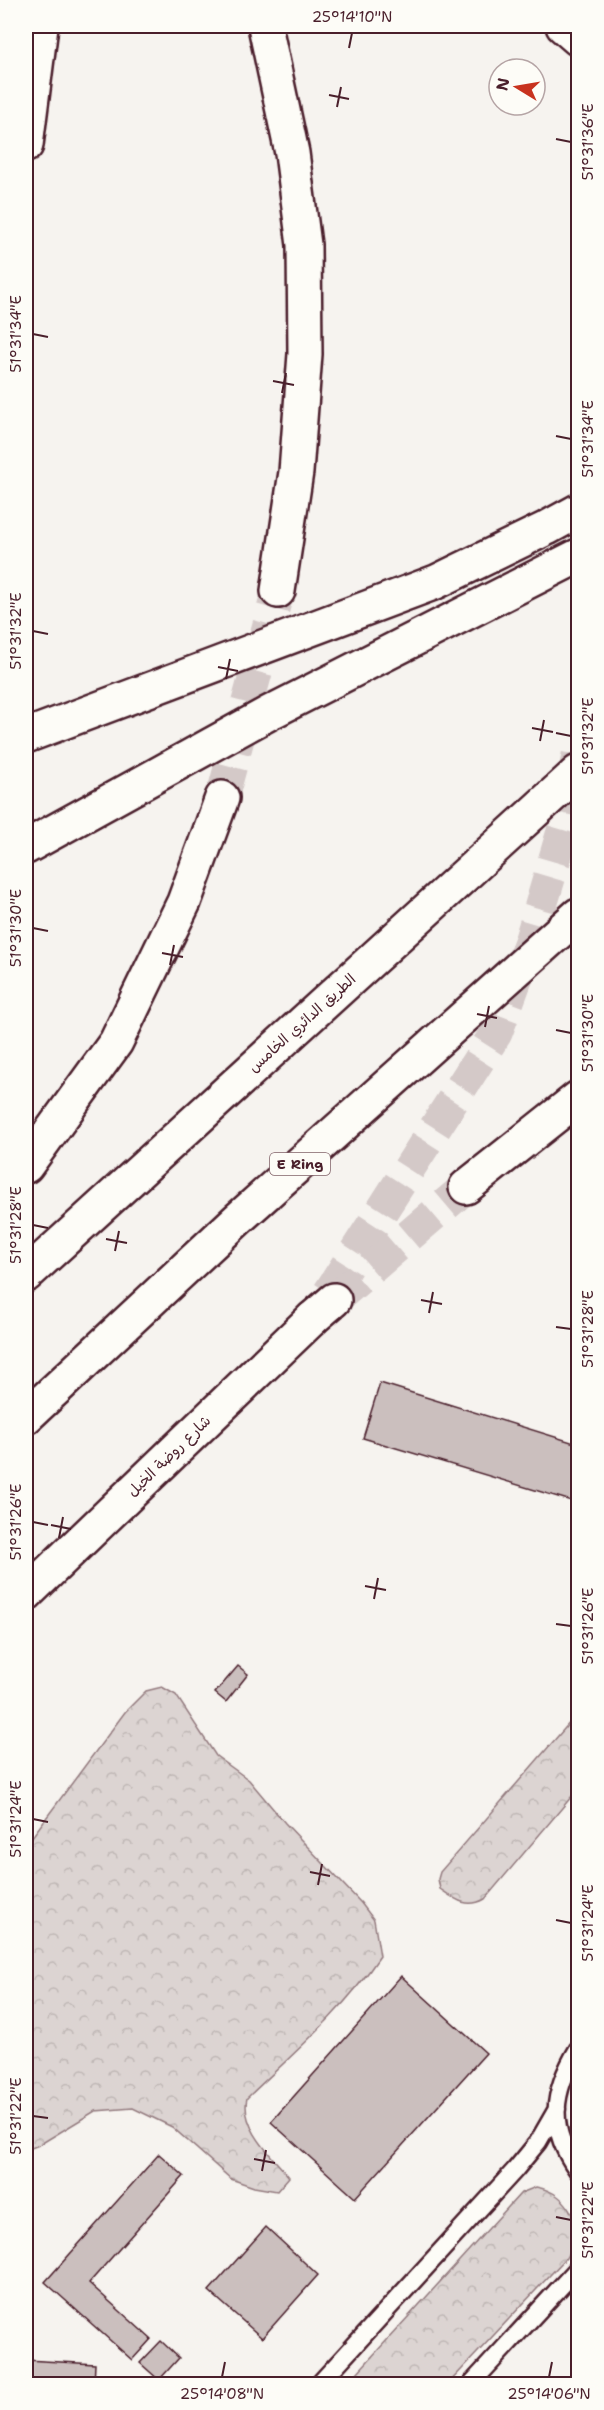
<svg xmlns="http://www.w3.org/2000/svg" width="604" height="2410" viewBox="0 0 604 2410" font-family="'Shantell Sans','Playpen Sans Arabic',sans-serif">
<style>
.forest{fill:url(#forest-crowns);stroke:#937a7e;stroke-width:1.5}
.building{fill:#cbbfbe;stroke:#4a1f2b;stroke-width:1.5}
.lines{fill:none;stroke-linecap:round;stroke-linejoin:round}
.primary-tunnel{stroke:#d4c9c8;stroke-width:33;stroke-dasharray:33 16;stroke-linecap:butt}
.highway-tunnel{stroke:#d4c9c8;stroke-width:33;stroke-dasharray:33 16;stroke-linecap:butt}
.lane-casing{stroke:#4a1f2b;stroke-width:21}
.secondary-casing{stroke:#4a1f2b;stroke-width:38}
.highway-casing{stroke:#4a1f2b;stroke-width:38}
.lane{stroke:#fdfcf7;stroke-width:16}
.secondary{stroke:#fdfcf7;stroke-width:33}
.highway{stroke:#fdfcf7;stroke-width:33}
.ticks{fill:none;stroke:#4a1f2b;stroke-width:2}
.labels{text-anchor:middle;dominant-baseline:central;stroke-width:6;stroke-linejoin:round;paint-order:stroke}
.shield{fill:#fdfcf7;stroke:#806168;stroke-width:1.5}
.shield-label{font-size:14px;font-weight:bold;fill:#4a1f2b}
.street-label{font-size:15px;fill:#4a1f2b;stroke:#fdfcf7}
.neatline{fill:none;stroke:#4a1f2b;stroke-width:2}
.ticks-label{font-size:15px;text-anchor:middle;fill:#4a1f2b}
</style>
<defs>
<pattern id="forest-crowns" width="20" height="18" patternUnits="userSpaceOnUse" patternTransform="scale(1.5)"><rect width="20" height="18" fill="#dcd4d2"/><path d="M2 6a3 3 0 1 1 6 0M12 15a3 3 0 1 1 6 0" fill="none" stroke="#beb6b4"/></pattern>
</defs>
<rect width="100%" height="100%" fill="#f6f3ef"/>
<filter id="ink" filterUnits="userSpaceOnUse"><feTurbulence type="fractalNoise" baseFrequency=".0167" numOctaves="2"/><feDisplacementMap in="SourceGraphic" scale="12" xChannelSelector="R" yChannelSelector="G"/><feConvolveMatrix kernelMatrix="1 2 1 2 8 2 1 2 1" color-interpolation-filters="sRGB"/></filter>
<g filter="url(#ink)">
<!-- forest -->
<path class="forest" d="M162,1687L176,1695L216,1756L249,1780L285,1823L361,1903L374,1920L380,1956C344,2010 294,2053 247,2098C240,2127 272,2156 289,2177L277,2191L254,2187L231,2179L172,2127L133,2108L95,2111L39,2145L26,2150V1845L125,1712L146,1691Z
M578,1713V1789L485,1899C467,1909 456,1900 440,1889L438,1879L440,1872Z
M536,2187C572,2194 585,2228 566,2258L448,2384H347L521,2193Z"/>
<!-- building -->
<path class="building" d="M380,1383L578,1444V1503L363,1438Z
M238,1666L248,1674L226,1702L215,1693Z
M401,1976L486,2053L355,2198L271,2122Z
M159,2154L184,2176L89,2283L151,2339L132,2360L45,2282Z
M266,2227L318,2275L262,2338L209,2291Z
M161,2341L179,2358L159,2380L140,2363Z
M26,2360L95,2364L94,2384H26Z"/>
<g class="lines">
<!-- primary-tunnel -->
<path class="primary-tunnel" d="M329,1293L496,1033L531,939L564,828L578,755"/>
<!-- highway-tunnel -->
<path class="highway-tunnel" d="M222,798L278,591
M334,1300L466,1187"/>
<!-- lane casing -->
<g class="lane-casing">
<path id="lane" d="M578,2049C552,2092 547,2128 578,2171
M319,2384L515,2170L538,2142L557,2109
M471,2384L578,2268"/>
</g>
<!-- secondary casing -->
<g class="secondary-casing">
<path id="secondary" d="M26,1594L313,1318"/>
</g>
<!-- highway casing -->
<g class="highway-casing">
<path id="highway" d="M265,26L292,153L304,245L305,354L296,472L278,591
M563,26L578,39
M26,145L41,26
M26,736L436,582L547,528L578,511
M26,847L269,713L578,556
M26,1166L116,1042L184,902L222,798
M466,1187L578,1098
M26,1275L578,772
M313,1318L334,1300
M26,1417L238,1219L578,915"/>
</g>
<!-- lane -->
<use href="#lane" class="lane"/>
<!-- secondary -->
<use href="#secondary" class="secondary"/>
<!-- highway -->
<use href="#highway" class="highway"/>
</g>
</g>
<!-- ticks -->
<path class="ticks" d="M349,48L352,33M329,95L349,99M337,107L341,87M556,139L571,142M33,334L48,337M273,381L294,385M282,393L286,373M556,436L571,439M33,631L48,634M218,667L238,671M226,679L230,659M532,728L553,732M556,733L571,736M540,741L544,720M33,928L48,931M162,953L183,957M170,965L174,945M477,1014L497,1018M485,1027L489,1006M556,1030L571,1033M33,1225L48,1228M106,1239L127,1243M115,1251L119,1231M421,1300L442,1304M429,1313L433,1292M556,1327L571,1329M33,1522L48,1525M51,1525L71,1529M59,1538L63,1517M365,1586L386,1590M374,1599L378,1578M556,1624L571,1626M33,1819L48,1822M310,1872L330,1876M318,1885L322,1864M556,1920L571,1923M33,2116L48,2118M254,2159L275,2163M262,2171L266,2150M556,2217L571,2220M222,2377L225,2362M549,2377L552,2362"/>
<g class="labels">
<!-- shield labels -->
<rect class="shield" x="270" y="1153" width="60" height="22" rx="4.5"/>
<g class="shield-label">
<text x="300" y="1164">E Ring</text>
</g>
<!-- street labels -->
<g class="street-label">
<text transform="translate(302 1023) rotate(-42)">الطريق الدائري الخامس</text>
<text transform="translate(169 1456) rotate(-44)">شارع روضة الخيل</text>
</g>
</g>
<!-- margin -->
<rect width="604" height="2410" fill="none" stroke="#fdfcf7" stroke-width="66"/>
<!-- north arrow -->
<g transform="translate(517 87) rotate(281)"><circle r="28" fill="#fdfcf7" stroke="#b5a4a5" stroke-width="1.5"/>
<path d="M0-4.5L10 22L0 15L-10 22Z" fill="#c8321e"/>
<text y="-9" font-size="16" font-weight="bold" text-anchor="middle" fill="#4a1f2b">N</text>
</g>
<rect x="33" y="33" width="538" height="2344" class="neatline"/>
<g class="ticks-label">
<text x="352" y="22">25°14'10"N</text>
<text transform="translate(588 142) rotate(-90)" y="5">51°31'36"E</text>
<text transform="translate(16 334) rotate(-90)" y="5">51°31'34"E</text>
<text transform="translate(588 439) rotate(-90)" y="5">51°31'34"E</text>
<text transform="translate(16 631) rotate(-90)" y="5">51°31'32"E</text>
<text transform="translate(588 736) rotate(-90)" y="5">51°31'32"E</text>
<text transform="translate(16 928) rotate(-90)" y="5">51°31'30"E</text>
<text transform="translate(588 1033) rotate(-90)" y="5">51°31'30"E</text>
<text transform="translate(16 1225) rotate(-90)" y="5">51°31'28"E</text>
<text transform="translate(588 1329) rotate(-90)" y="5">51°31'28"E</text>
<text transform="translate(16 1522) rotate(-90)" y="5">51°31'26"E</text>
<text transform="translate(588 1626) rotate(-90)" y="5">51°31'26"E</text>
<text transform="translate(16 1819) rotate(-90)" y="5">51°31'24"E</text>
<text transform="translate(588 1923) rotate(-90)" y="5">51°31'24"E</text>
<text transform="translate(16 2116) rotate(-90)" y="5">51°31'22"E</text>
<text transform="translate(588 2220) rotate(-90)" y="5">51°31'22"E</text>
<text x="222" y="2399">25°14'08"N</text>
<text x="549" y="2399">25°14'06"N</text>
</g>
</svg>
